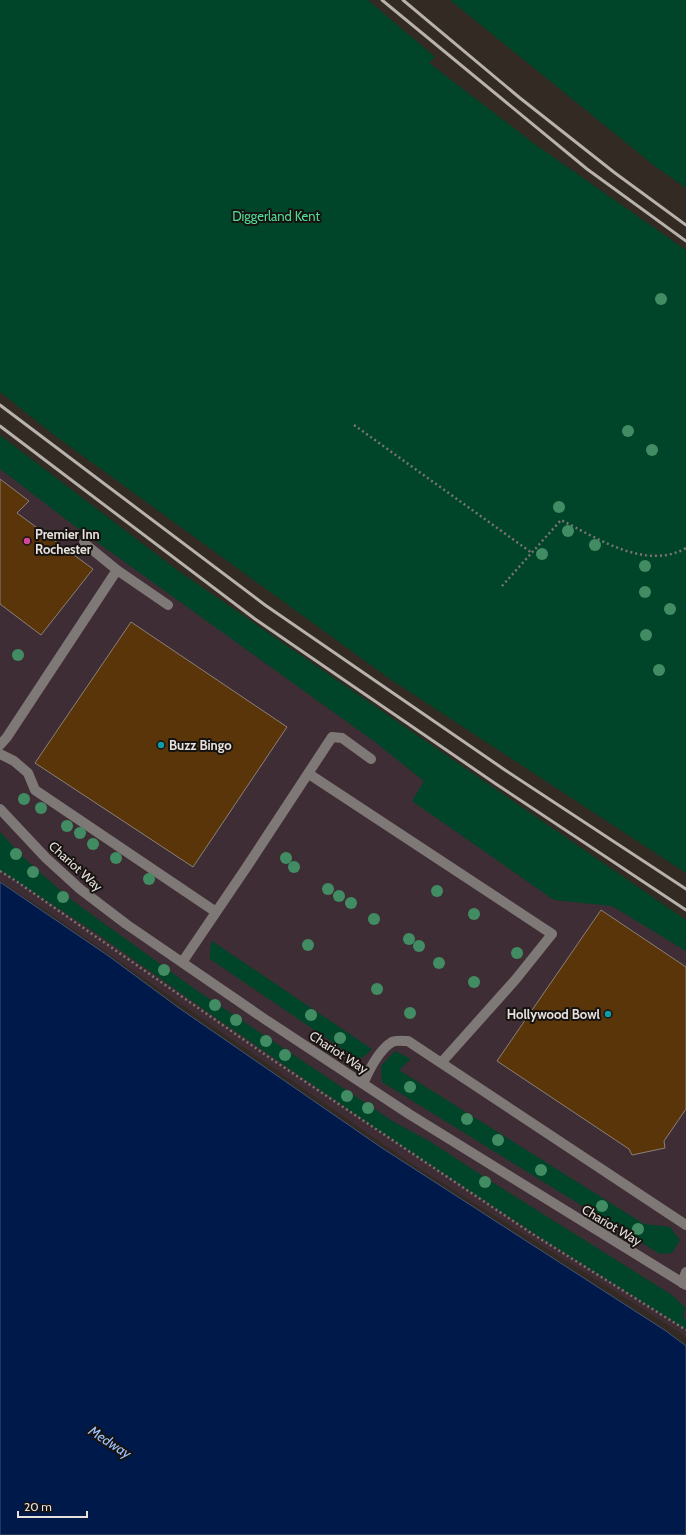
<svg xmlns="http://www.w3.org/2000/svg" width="686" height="1535" viewBox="0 0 686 1535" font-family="Cabin,sans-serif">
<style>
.commercial{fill:#3f2d35}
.green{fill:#004529}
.water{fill:#00194b;stroke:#455577}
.building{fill:#5a350a;stroke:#898077}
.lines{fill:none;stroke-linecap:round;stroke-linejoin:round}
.path{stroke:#7c756f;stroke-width:2.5;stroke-dasharray:2 3;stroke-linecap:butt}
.minor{stroke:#7e7877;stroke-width:10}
.rail{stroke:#b8b2ad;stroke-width:3}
.tree{fill:#428c63}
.hotel-dot{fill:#d1479c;stroke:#171310;stroke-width:1.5}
.culture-dot{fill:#0f9aa8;stroke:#171310;stroke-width:1.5}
.labels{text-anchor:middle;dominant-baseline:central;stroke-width:4;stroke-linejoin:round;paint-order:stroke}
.park-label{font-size:13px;fill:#50dc98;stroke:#171310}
.poi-label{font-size:13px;font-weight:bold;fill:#e7e1dd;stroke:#171310;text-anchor:start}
.street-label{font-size:13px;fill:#e7e1dd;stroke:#171310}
.water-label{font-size:14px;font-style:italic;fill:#9cc2fd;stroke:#171310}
</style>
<rect width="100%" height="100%" fill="#322a23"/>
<!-- commercial -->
<path class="commercial" d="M0,449L686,927V1339L681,1333L409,1162L47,911L0,881Z"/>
<!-- green -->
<path class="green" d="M0,0H368L435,57L429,63L536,145L686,250V873L390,679L54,435L0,392Z
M450,0H686V188L656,167Z
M0,435L177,570L686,920V951L612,906L554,900L412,801L424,781L375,742L76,527L0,469Z
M0,832L23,857L69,898L192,987L394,1122L431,1142L492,1182L672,1295L686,1308L683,1315L686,1321V1329L541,1238L377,1129L216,1018L99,935L0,870Z
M212,941L372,1049L365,1056L357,1059L210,959V948Z
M395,1051L411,1059L399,1070L644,1224L670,1227L680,1240L672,1253L660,1254L382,1082L381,1066Z"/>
<!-- water -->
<path class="water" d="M0,882L110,957L179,1008L382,1148L666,1331L686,1346V1535H0Z"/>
<!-- building -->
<path class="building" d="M0,479L29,501L17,513L93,569L41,635L0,604Z
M131,622L287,727L193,867L35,763Z
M601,910L686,967V1109L664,1141L665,1148L632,1155L629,1149L497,1061Z"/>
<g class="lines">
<!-- path -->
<path class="path" d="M354,425L532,553
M502,586L561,520C597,538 646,571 686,548
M0,871L16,881L270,1058L531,1233L686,1330"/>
<!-- minor -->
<path class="minor" d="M84,543L117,570L168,605
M0,745L7,737L117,570
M0,754L14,761L28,773L35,790L216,912
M309,774L552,934L516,979L441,1063
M0,809L46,858L80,889L126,924L266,1020L409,1114L686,1285
M183,961L246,868L332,737L342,738L371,759
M363,1084C369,1070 379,1050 392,1042C396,1040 403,1041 408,1041L686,1225
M682,1283L686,1272"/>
<!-- rail -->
<path class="rail" d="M382,0L587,169L686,241
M403,0L520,98L615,173L686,225
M0,405L265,605L505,770L686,889
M0,426L255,619L496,784L686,910"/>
</g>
<!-- trees -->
<g class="tree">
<circle cx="661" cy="299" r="6"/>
<circle cx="628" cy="431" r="6"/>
<circle cx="652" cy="450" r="6"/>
<circle cx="559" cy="507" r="6"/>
<circle cx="568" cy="531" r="6"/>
<circle cx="595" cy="545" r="6"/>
<circle cx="542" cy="554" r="6"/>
<circle cx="645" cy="566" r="6"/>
<circle cx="645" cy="592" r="6"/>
<circle cx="670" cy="609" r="6"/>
<circle cx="646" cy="635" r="6"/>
<circle cx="18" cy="655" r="6"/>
<circle cx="659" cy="670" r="6"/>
<circle cx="24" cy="799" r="6"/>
<circle cx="41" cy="808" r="6"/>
<circle cx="67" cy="826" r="6"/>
<circle cx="80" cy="833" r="6"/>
<circle cx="93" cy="844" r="6"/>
<circle cx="16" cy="854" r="6"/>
<circle cx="116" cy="858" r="6"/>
<circle cx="286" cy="858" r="6"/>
<circle cx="294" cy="867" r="6"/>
<circle cx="33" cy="872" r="6"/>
<circle cx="149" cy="879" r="6"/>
<circle cx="328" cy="889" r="6"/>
<circle cx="437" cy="891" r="6"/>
<circle cx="339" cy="896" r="6"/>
<circle cx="63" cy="897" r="6"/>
<circle cx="351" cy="903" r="6"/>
<circle cx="474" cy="914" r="6"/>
<circle cx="374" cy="919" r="6"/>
<circle cx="409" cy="939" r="6"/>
<circle cx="308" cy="945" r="6"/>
<circle cx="419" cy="946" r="6"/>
<circle cx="517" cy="953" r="6"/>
<circle cx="439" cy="963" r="6"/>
<circle cx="164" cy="970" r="6"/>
<circle cx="474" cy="982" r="6"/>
<circle cx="377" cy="989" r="6"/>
<circle cx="215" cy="1005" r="6"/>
<circle cx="410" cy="1013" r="6"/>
<circle cx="311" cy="1015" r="6"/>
<circle cx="236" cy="1020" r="6"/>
<circle cx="340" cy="1038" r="6"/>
<circle cx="266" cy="1041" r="6"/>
<circle cx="285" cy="1055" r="6"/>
<circle cx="410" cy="1087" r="6"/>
<circle cx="347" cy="1096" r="6"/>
<circle cx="368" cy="1108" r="6"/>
<circle cx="467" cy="1119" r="6"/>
<circle cx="498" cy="1140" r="6"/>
<circle cx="541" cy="1170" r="6"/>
<circle cx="485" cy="1182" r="6"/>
<circle cx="602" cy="1206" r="6"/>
<circle cx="638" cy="1229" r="6"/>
</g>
<!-- markers -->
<circle class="hotel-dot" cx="27" cy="541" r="4"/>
<g class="culture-dot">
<circle cx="161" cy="745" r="4"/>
<circle cx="608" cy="1014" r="4"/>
</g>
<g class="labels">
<!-- park labels -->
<g class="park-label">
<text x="276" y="216">Diggerland Kent</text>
</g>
<!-- poi labels -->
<g class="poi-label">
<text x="35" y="534">Premier Inn<tspan x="35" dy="15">Rochester</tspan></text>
<text x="169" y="745">Buzz Bingo</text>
<text x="600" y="1014" text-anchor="end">Hollywood Bowl</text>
</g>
<!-- street labels -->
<g class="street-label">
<text transform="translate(76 866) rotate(42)">Chariot Way</text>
<text transform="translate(339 1052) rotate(33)">Chariot Way</text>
<text transform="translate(612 1225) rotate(31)">Chariot Way</text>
</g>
<!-- water labels -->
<g class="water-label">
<text transform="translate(110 1442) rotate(33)">Medway</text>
</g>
</g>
<!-- scale -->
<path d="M18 1511v6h69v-6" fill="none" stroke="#e7e1dd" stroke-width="2"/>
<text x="24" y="1511" font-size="12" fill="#e7e1dd" stroke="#171310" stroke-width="3" paint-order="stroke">20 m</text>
</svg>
